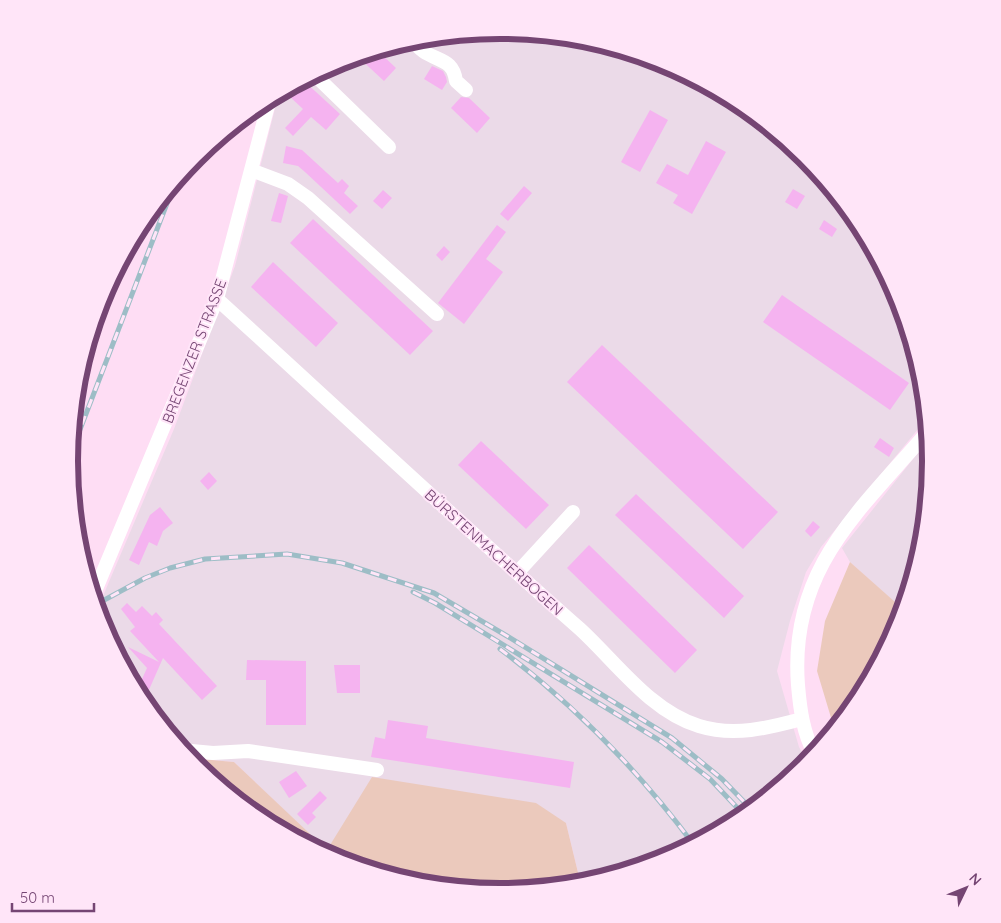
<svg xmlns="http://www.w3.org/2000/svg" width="1001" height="923" viewBox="0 0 1001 923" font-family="Quicksand,sans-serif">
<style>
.industrial{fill:#ebdae8}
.green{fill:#ebc9bc}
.building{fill:#f5b3f0}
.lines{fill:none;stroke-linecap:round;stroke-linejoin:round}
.minor{stroke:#fff;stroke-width:14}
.rail-casing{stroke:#9dbdc6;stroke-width:5}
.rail{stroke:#ffe5f8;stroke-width:3;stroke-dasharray:9;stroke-linecap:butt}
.labels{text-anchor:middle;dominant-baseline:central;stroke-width:4;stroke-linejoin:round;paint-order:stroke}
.street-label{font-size:15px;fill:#754573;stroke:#ffe5f8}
.rim{fill:none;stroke:#754573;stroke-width:6}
</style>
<rect width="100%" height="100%" fill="#feddf4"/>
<!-- industrial -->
<path class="industrial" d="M501,30L585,38L666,63L740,103L806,157L859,222L899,297L924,378L928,417L821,547L806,572L790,621L777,671L799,747L808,763L740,820L665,860L581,885L566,823L327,851L234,762L189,758L142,701L102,626L97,610L174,429L235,266L279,93L336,63L417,38Z
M929,439L932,462L924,546L911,587L895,603L850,562L842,548Z"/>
<!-- green -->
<path class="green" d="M850,562L895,602L911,587C895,641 870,688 835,731L817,671L825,621Z
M189,758L234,762L327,850L372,777L536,803L566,823L581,885L501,893L416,885L335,860L261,820L195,766Z"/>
<!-- building -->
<path class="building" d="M377,50L396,68L384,81L357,56Z
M432,66L443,71L446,77L447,82L442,90L424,79Z
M303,80L340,114L326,130L311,117L293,136L285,128L303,109L289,96Z
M461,97L469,98L490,118L477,133L451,108Z
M650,110L668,120L640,172L621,162Z
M706,141L726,152L692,214L673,203L678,195L656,183L667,164L688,175Z
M286,146L302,150L338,183L342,179L349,186L344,193L358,206L350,214L305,172L298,166L283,163Z
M524,186L532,193L508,221L500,214Z
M793,189L805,196L797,209L785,202Z
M383,190L392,198L382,209L373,201Z
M279,193L288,196L281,223L271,221Z
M313,219L433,331L410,355L290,243Z
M824,220L837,229L832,237L819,229Z
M497,225L506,232L486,259L503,272L464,324L438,303Z
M444,246L450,252L442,261L436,255Z
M273,262L338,323L316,347L251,287Z
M782,295L909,383L890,410L763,322Z
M602,345L778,512L743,549L567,382Z
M880,438L894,448L889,457L874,447Z
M481,441L549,505L526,529L458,465Z
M209,472L217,481L208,490L200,481Z
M636,494L744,596L724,618L615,515Z
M160,507L173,523L163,531L157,546L149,542L139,565L129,560L150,515Z
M813,521L820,527L811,537L805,531Z
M589,545L697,650L675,673L567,568Z
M127,603L136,612L142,606L152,616L156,612L163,620L159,624L217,686L202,700L163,658L148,692L138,688L147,668L128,647L159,662L130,631L135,627L121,609Z
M107,636L123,644L117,656Z
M247,660L306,661V725H266V680H246Z
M334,665H360V693H337Z
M388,720L428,726L426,738L574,762L570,788L371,757L375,737L385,739Z
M296,771L307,786L289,798L279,782Z
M320,791L327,798L312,813L316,817L308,825L297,814Z"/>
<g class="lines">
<!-- minor -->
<path class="minor" d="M411,40C415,43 419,48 423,51C439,62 453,59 456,81L466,90
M311,76L319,79L389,147
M251,170L288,184L308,198L437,314
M217,299C338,409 457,521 580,629C616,662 650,711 699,726C734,737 768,728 802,719
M517,573L573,512
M93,596L217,299L270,98
M181,750L213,753L248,751L377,770
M815,755C803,733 800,709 798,685C789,568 860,511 929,430"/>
<!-- rail casing -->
<g class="rail-casing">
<path id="rail" d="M69,458L176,180
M413,592L435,603L662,742L710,779L745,816
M95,605L145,578L170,568L205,559L287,554L342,563L434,593L507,636L672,738L722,779L752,810
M500,649C575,705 638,770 694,845"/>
</g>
<!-- rail -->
<use href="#rail" class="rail"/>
</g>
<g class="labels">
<!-- street labels -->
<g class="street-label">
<text transform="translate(194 351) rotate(-69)">BREGENZER STRASSE</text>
<text transform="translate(494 552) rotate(42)">BÜRSTENMACHERBOGEN</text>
</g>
</g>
<!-- crop -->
<path d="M0 0H1001V923H0ZM78 461a422 422 0 1 1 844 0a422 422 0 1 1-844 0Z" fill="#ffe5f8" fill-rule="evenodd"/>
<path class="rim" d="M78 461a422 422 0 1 1 844 0a422 422 0 1 1-844 0Z"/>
<!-- north arrow -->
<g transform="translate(966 888) rotate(47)" stroke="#ffe5f8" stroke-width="4" paint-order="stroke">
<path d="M0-4L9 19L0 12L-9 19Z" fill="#754573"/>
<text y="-8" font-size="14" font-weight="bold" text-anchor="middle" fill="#754573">N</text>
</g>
<!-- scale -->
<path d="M12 903v8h82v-8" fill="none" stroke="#754573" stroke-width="2.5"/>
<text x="20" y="903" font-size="15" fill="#754573" stroke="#ffe5f8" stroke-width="4" paint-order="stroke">50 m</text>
</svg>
